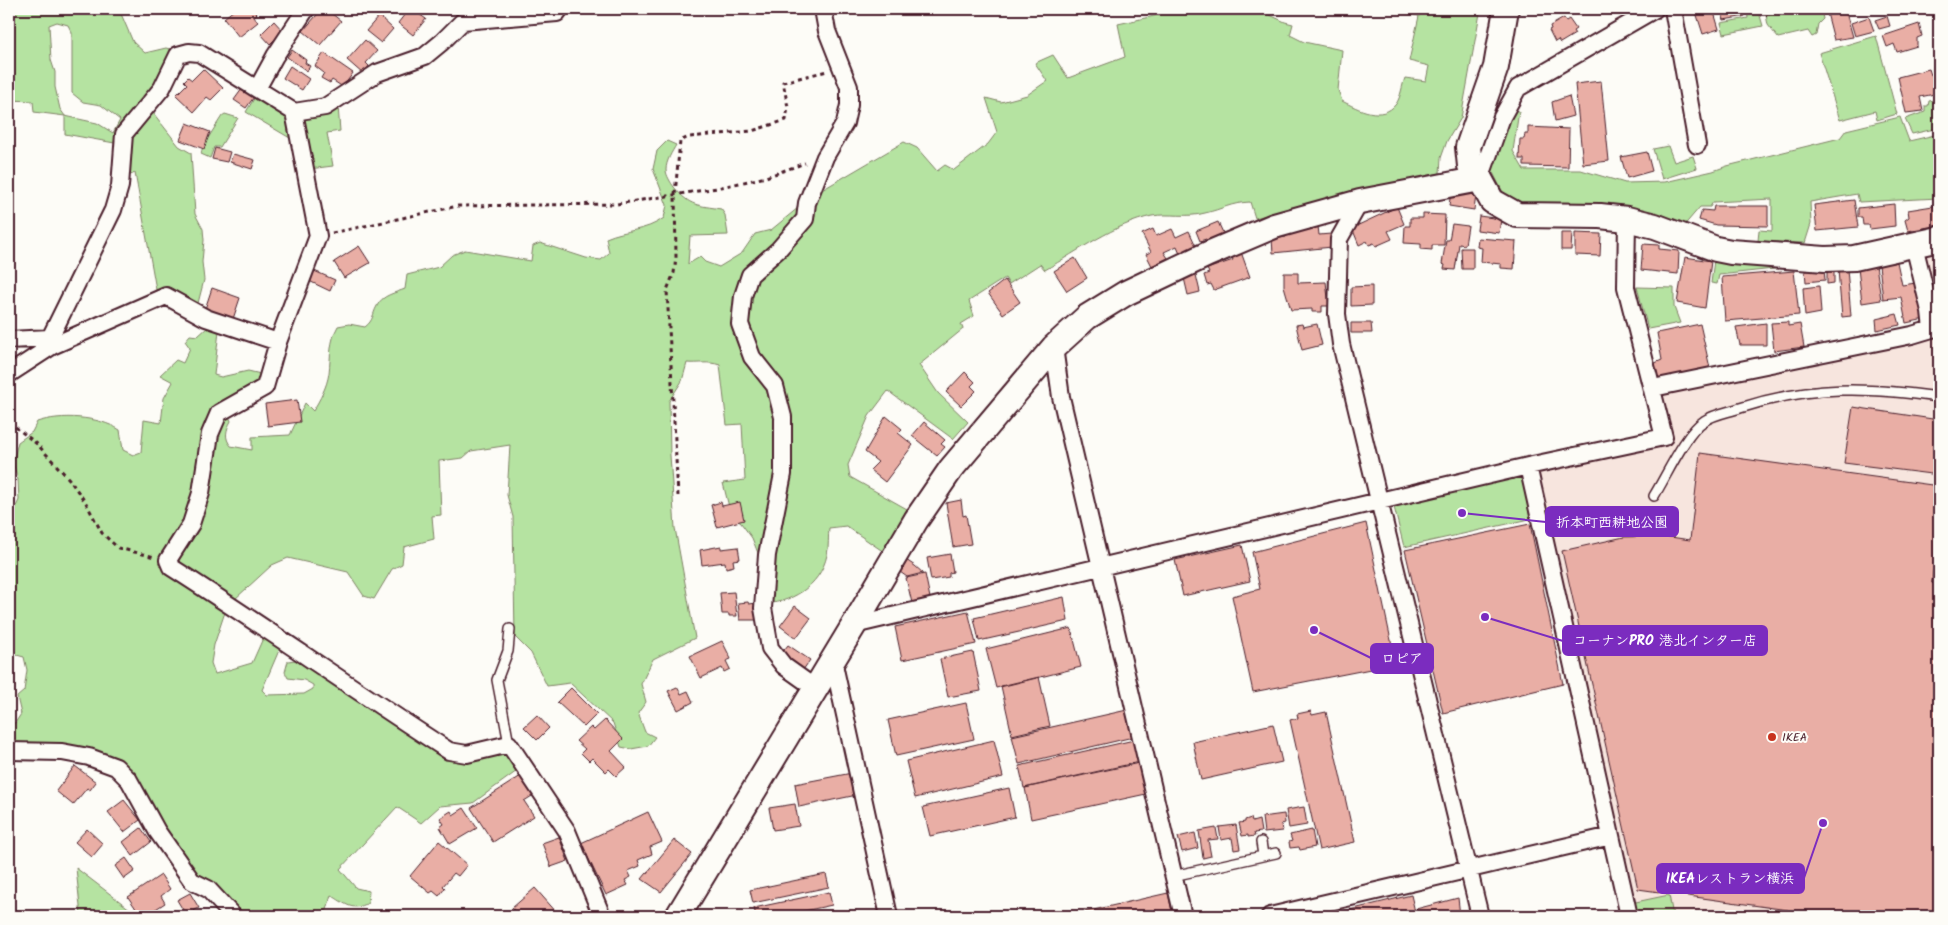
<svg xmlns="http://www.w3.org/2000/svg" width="1948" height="925" viewBox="0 0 1948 925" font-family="Kalam,'Klee One',sans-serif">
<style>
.built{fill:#f7e5de}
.green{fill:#b5e3a1;stroke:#808166;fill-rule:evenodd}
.building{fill:#e9aea5;stroke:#4a1f2b}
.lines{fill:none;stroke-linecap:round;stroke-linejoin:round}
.lane-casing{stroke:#4a1f2b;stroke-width:12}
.street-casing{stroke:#4a1f2b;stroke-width:20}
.secondary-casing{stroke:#4a1f2b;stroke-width:28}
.path{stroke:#4a1f2b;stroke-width:3;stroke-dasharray:4 4;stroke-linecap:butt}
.lane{stroke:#fdfcf7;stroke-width:9}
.street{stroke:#fdfcf7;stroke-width:16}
.secondary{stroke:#fdfcf7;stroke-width:24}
.poi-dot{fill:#c8321e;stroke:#fdfcf7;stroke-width:2}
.labels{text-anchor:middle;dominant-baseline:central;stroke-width:4;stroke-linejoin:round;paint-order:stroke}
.poi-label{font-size:12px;fill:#4a1f2b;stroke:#fdfcf7;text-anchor:start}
.leader{fill:none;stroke:#7b2cbf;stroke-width:2}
.callout-dot{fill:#7b2cbf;stroke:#fdfcf7;stroke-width:2}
.callout{fill:#7b2cbf;stroke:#7b2cbf;stroke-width:2}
.callout-label{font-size:14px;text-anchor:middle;font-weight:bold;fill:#fff}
</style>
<rect width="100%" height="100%" fill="#fdfcf7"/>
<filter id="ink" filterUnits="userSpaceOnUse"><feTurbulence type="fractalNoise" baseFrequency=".02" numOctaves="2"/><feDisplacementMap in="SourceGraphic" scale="10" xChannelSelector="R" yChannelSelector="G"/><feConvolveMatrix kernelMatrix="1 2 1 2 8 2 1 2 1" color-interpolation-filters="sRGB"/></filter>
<g filter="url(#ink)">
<!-- built -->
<path class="built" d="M1939,244V328L1923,248Z
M1939,335V916H1637L1535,471L1668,441L1659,401L1664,392Z"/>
<!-- green -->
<path class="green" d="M9,9H119L133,42L145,53L166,48L177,51L120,144L65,134V116L34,112L33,101L9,100ZM57,22L68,25L72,33V93L83,102L101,105L120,120L113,133L97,123L65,116L60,109L55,87V72L51,60L49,25Z
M1174,9H1257L1285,22L1293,24L1290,35L1304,42L1342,50L1338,90L1342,101C1358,109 1382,122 1396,104C1401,97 1402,85 1405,78L1426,81L1429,66L1409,61L1419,16L1384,9C1417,9 1448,6 1480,13L1461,118L1447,141L1441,158L1440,173L1342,195L1255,218L1250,202C1230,203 1223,209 1205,213C1188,218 1169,213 1152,216C1115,224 1078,251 1045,270L1040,264L1009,284L1005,278L969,301L974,316L961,324L963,329L919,365L938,393L968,422L953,439L888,391L869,416L848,465L850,477L907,509L884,552L846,526L829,528C828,536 829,547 827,555C820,587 790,604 760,604L762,563L752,538L741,523L731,515L723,483L745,480L742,424L727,425L720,365C708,361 699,364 687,363L682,381L669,401L670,455L675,528L695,638L653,659L641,684L646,702L638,713L645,732L655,737L648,746L631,749L621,747L613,723L570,683L547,686L531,653L515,637L513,517L507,495L510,445L471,451L463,458L439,461L441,515L432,516L434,539L404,547L402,564L392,569L374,599L364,596L348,572L288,558L272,565L235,599L224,615L214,645L211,663L215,674L252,663L264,636L280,648L262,690L267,695L304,694L313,689V685L304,680L288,678L285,672L288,661L295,660L315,670L443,758L458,761L504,752L517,771L473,803L440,806L421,823L397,807L340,869L356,888L369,891L368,903C352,912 346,904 331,895L327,910L311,916H285L279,914L248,915L235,910L195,878L117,763L9,748V723H15L21,714L17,697L24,691L27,670L24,657L9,653V522L19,500L18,480L13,462L18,442L32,432L37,422C61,414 98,416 120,430L123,450L133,455L141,452L144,420L161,423L164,398L173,382L160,375L176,360L183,363L190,348L185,341L190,335L198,336L208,327L219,331L214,375L221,377L248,371L265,375L263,385L225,407L231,421C226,430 224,438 231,446L252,450V437L290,435L305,403L313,411C320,399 327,387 329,373C331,356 329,342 338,326L349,324L365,327C374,320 372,315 377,306C382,295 395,293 405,289L407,275L439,267L452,255L465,250L531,261L533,246L540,243L586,258L601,260L609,253L606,238C627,229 645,232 664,218L667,205L653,169L657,151L667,141L676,145C672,152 666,161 666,170C666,175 671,183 674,187C690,207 698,205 721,209L725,215L728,235L690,236L688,264L700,257L705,262L719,267L742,253L755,234L771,230L815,194L904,142L917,148L937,171L945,165L954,170L988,144L997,132L986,98L1001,102L1027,95L1047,81L1035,63L1053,55L1068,78L1125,57L1118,24L1154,16Z
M1747,9H1758L1763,26L1724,34L1721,23L1748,18Z
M1789,9H1821L1823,19L1818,24L1816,35L1812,37L1808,31L1778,38L1768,25L1766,15Z
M1876,36L1897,114L1877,120L1875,111L1840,120L1819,53Z
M255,97L288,117L295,141L246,112Z
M1939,99V128L1912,134L1905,119L1925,112V106H1928L1929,101Z
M338,106L340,131L327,133L333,166L309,169L298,116Z
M150,109L179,146L191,153L195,214L203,229L204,240L202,262L204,280L197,307L157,295L135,173L126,177V135Z
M1513,110L1519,111L1513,151L1524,170H1581L1625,183L1665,182L1713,171L1727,166L1840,138L1846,130L1900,117L1909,141L1939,134V198L1859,202L1857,194L1810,202L1811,224L1805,243L1758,241L1759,230L1772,231V199L1713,202L1710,207H1700L1682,228L1527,207L1505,196L1492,171L1501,137Z
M225,114L238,118L220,147H214L210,158L201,154L203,146L222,116Z
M1668,146L1674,162L1693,156L1697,168L1662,179L1653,149Z
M1714,260L1742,265L1792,267L1719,275L1717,284L1711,283Z
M1637,287L1674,288V307L1680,323L1648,329Z
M1515,475L1523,479L1530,519L1404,547L1394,507L1400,501Z
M76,868L139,916H81Z
M1669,895L1673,916H1634L1631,903Z"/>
<!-- building -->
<path class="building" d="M235,9H253L257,14L253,16L258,22L239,37L224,18Z
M322,9H326L341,21L320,45L303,31Z
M409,9H412L426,19L413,35L398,23Z
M587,9H623V13H587Z
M1695,9H1713L1719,29L1703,34Z
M1721,9H1744L1745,16L1724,20Z
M1826,9H1845L1853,37L1834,40Z
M379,16L393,29L381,43L366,31Z
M1887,16L1890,26L1879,29L1875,20Z
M1869,17L1874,31L1855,36L1851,23Z
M1564,18L1566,21L1569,19L1576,29L1573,31L1575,34L1560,43L1558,40L1555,42L1549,30L1551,29L1550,26Z
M274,21L283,31L270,44L261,34Z
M1919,24L1922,36L1917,38V46L1897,52L1894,44L1887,47L1883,36Z
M365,40L377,51L366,63L369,66L363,74L347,60Z
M292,50L306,60L305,63L310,66L307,71L287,57Z
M324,53L353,73L343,87L332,80L330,83L321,78L324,73L315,66Z
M290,66L309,79L302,90L283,78Z
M203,69L223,88L211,100L207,97L194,112L176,95L187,84L184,81L188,77L192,80Z
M1929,69L1931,75L1938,74L1939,93L1920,97L1923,111L1906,113L1898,77Z
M1601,81L1609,161L1583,164L1575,84Z
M242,89L254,97L246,108L234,100Z
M1569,96L1573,116L1555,121L1552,102Z
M187,123L210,132L204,149L180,140Z
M1528,127L1569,129L1568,167L1524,166V159H1519L1520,139H1524L1525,134H1528Z
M215,148L230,152L227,162L212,159Z
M1647,152L1652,171L1627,178L1621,157Z
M233,154L255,160L252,169L230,162Z
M1451,191L1476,195L1474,210L1449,206Z
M1854,200L1858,227L1817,231L1814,205Z
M1894,204L1895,226L1870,229L1869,225H1863L1862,217H1858V208Z
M1939,205V225L1908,231L1905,220L1909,217L1908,210Z
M1714,206H1768V226L1716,225L1699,220L1702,210L1713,211Z
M1397,207L1404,224L1388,231L1392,239L1376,246L1374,243L1369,245L1367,241L1359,245L1352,228Z
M1423,214L1445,215L1444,245H1432V250L1421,249V244L1404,243L1405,226H1410V218H1423Z
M1479,216L1501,219L1499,233L1477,230Z
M1218,222L1224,235L1208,242L1206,239L1200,241L1196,231Z
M1452,224L1468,226L1465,245L1459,244L1455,270L1444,269L1445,265L1442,264L1446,240H1449Z
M1318,226L1319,235L1331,234L1332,247L1273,253L1272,239L1286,237V233L1299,231L1298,228Z
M1153,229L1156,236L1172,229L1176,237L1189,231L1196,246L1180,253L1177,246L1164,252L1168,258L1152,266L1146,254L1151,252L1142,234Z
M1561,233H1572L1571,250H1561Z
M1575,233L1601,234L1600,256L1575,255Z
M1478,238L1516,241L1514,269L1501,268V264L1481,262L1482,248L1477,247Z
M1643,244L1659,245V249L1679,251L1678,274L1641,270Z
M359,246L370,263L344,278L334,262Z
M1461,248H1473V269H1462Z
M1241,252L1250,277L1214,290L1211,284L1207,285L1204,275L1209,273L1207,269L1233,260L1231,256Z
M1685,257L1711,261L1705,308L1677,303Z
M1075,258L1087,278L1067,291L1054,271Z
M1897,262L1902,285L1916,283L1925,319L1906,323L1901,297L1883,299L1879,265Z
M1876,265L1881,300L1862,303L1858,268Z
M1847,269L1851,316L1842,317L1838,270Z
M312,270L335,280L330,291L307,280Z
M1824,270L1825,280L1806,282L1805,271Z
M1794,271L1799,315L1725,321L1722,277Z
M1827,271L1834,272V283L1827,284Z
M1284,273H1298V283L1326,282L1329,306H1322V312H1312V309L1291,310L1284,286Z
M1196,275L1200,292L1188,295L1184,278Z
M1005,280L1020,302L1003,314L988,293Z
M1372,286V305L1351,306V287Z
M1819,286L1821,313L1805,316L1803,288Z
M212,288L240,298L233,319L205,309Z
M1897,314L1900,325L1877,330L1876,319Z
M1788,322V326L1800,324L1804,347L1774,351L1771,323Z
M1351,323H1371L1372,333H1351Z
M1766,323V345H1740L1736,327Z
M1302,324L1303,327L1317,324L1322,345L1302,350L1296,325Z
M1700,324L1710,368L1658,382L1655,363L1662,360L1657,333Z
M965,372L975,382L971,386L976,391L961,406L946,392Z
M297,400L300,422L268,426L265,404Z
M1853,407L1939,420V475L1844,463Z
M886,416L902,429L898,433L913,445L885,482L870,470L878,462L865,452Z
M924,422L945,440L941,444L945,447L937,456L912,436Z
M1700,453L1939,486V518L1932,583L1939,584V916H1790L1788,910L1638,889L1562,551L1624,537L1664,536L1690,540Z
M961,500L963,516L966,515L971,544L953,547L946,503Z
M721,502L722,506L740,502L744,520L717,527L711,505Z
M1939,518V584L1932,583Z
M1366,523L1396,664L1253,692L1232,596L1260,589L1252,552Z
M1530,524L1563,684L1443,713L1405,550Z
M1242,545L1250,581L1183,596L1175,560Z
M721,546V549L738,547L740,559L733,560L734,566L726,568L725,562L702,565L700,550Z
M950,554L953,572L949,573V577L931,580L927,558Z
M906,560L915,566L923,573L907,577L900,572Z
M925,574L930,598L912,603L906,578Z
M734,592L737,616H729V614H722L720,593Z
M1064,597L1068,621L979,641L974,618Z
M748,602L749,604L757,603L760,620H740L738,603Z
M795,606L811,618L796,638L780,626Z
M968,611L976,644L902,660L895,627Z
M1071,628L1081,667L996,688L986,649Z
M722,641L731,659L726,661L730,669L724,672L722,668L701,678L690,656Z
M788,645L810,660L803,670L781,654Z
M973,652L981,691L948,697L940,659Z
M1039,677L1050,726L1012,735L1001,686Z
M677,687L681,694L688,691L693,702L678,710L668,691Z
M571,688L597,714L584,727L557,702Z
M966,703L974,739L896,756L888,720Z
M1127,710L1133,737L1019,764L1012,736Z
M1311,711L1312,715L1326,712L1355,842L1319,850L1290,720L1298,718L1297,714Z
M537,715L549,728L537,740L524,727Z
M605,720L623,739L611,751L626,767L616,776L609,769L606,772L592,758L589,761L581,753L585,749L576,741L591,727L594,730Z
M1273,724L1282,762L1201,780L1193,742Z
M994,740L1003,777L915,798L906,761Z
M1134,740L1139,762L1024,788L1019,766Z
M1139,763L1146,794L1031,819L1025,788Z
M75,766L96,782L90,790L87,788L73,805L56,791Z
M852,773L857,795L799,807L795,784Z
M524,774L537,793L524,801L534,816L493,842L471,808Z
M1009,788L1015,817L930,836L923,807Z
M124,800L140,820L124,832L108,812Z
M795,804L799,826L773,830L769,808Z
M1304,807L1307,825L1289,828L1286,810Z
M464,808L477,828L450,844L440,827L444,824L440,818L451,811L453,815Z
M648,812L662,842L650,847L652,854L638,860L640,866L628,871L631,877L625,880L628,885L606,895L581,843Z
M1284,814L1285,823L1281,824L1282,831L1264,833L1262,817Z
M1251,818L1252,822L1259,820L1261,832L1254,833L1255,836L1248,837V835L1242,836L1239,823L1245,822V820Z
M1236,825L1240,849L1234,850L1232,838L1221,840L1219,827Z
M141,828L151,842L133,856L123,842Z
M1216,828L1218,839L1208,840L1211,856L1203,858L1199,831Z
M87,829L103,844L92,857L75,842Z
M1312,830L1315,847L1300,850L1299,847L1290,848L1289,842L1292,841L1290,835Z
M1195,833L1198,848L1182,852L1178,837Z
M559,837L568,861L551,867L542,843Z
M674,840L692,854L661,892L642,879Z
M439,841L467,865L458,876L454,873L443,886L445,888L439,896L433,891L430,893L410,876Z
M126,858L135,871L124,879L115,866Z
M826,874L829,887L753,903L750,890Z
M161,875L170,889L161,896L165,903L145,916H141L128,897Z
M535,888L558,914L555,916H520L512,908Z
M829,892L832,905L781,916H756L754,908Z
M190,893L199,908L186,915L177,900Z
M1168,893L1173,916H1067Z
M1411,895L1416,916H1333V914Z
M1458,898L1460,916H1417L1416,909Z"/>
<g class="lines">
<!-- lane casing -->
<g class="lane-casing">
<path id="lane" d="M1654,496C1666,477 1686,432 1704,421C1714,414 1729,412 1740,408C1810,385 1868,387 1939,397
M509,744L497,680L508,651L510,629
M1261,842L1263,855
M1173,876L1276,853"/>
</g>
<!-- street casing -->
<g class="street-casing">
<path id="street" d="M1673,9L1697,145
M257,89L275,56L306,9
M294,112L325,107L377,73L425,56L442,42L463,21L557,13L560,9
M1480,179L1502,117L1518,88L1655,9
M1360,202L1339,239L1337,314L1341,344L1480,916
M9,340L50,338
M52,346L166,296L206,318L278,342
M1054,347L1061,397L1183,916
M9,374L52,346L50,338L113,210L120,186L124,134L162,88L178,55L189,52L199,53L294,112L318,236L278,342L265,387L219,413L210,434L201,493L191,524L168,560L171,567C265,627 356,691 449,751L467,754L509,744L567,831L602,916
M1653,388L1912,335L1932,329L1930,311L1914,245
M1528,466L1629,916
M854,625L1528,466L1664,437L1626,287L1627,219
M833,660L889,916
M815,688L784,666L770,648L763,608L767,555L783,474V417L775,386L752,357L740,324L743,296L750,275L778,250L805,219L807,203L825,157L845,123L849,105V87L827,31L823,9
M9,751L62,752L89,757L116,767L129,780L157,831L192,881L208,889L233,916
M1270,916L1611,836"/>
</g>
<!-- secondary casing -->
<g class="secondary-casing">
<path id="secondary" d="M1480,179L1470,166L1468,147L1496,67L1506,9
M678,916L854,625L916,520L951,469L1054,347L1087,317L1126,293L1208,254L1274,226L1360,202L1480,179L1492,201L1517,215L1600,216L1627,219L1655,226L1716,249L1731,252L1825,259L1854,258L1939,239"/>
</g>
<!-- path -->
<path class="path" d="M332,233L458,206L617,204L717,188L766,177L805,163
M9,422L37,444L69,479L86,503L102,533L118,548L155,557
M678,496L667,290L674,273L676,258L675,194L680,141L689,137L752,131L786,120L788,107L783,82L827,71"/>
<!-- lane -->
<use href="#lane" class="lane"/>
<!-- street -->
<use href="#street" class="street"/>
<!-- secondary -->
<use href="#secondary" class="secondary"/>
</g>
</g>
<!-- markers -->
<circle class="poi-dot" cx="1772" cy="737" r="5"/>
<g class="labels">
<!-- poi labels -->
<g class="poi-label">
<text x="1782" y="737">IKEA</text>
</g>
</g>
<!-- callouts -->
<path class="leader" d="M1462 513L1546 522M1485 617L1563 641M1314 630L1371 658M1823 823L1804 878"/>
<g class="callout-dot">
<circle cx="1462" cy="513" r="5"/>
<circle cx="1485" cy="617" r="5"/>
<circle cx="1314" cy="630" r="5"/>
<circle cx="1823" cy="823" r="5"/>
</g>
<g class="callout">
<rect x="1546" y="507" width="132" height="29" rx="5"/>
<rect x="1563" y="626" width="204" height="29" rx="5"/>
<rect x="1371" y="644" width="62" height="29" rx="5"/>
<rect x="1657" y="864" width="147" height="29" rx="5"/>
</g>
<g class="callout-label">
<text x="1612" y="527">折本町西耕地公園</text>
<text x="1665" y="645">コーナンPRO 港北インター店</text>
<text x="1402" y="663">ロピア</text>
<text x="1730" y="883">IKEAレストラン横浜</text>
</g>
<!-- margin -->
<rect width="1948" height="925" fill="none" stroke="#fdfcf7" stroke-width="30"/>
<rect x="15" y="15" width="1918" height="895" fill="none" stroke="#4a1f2b" stroke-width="2" filter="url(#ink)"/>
</svg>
